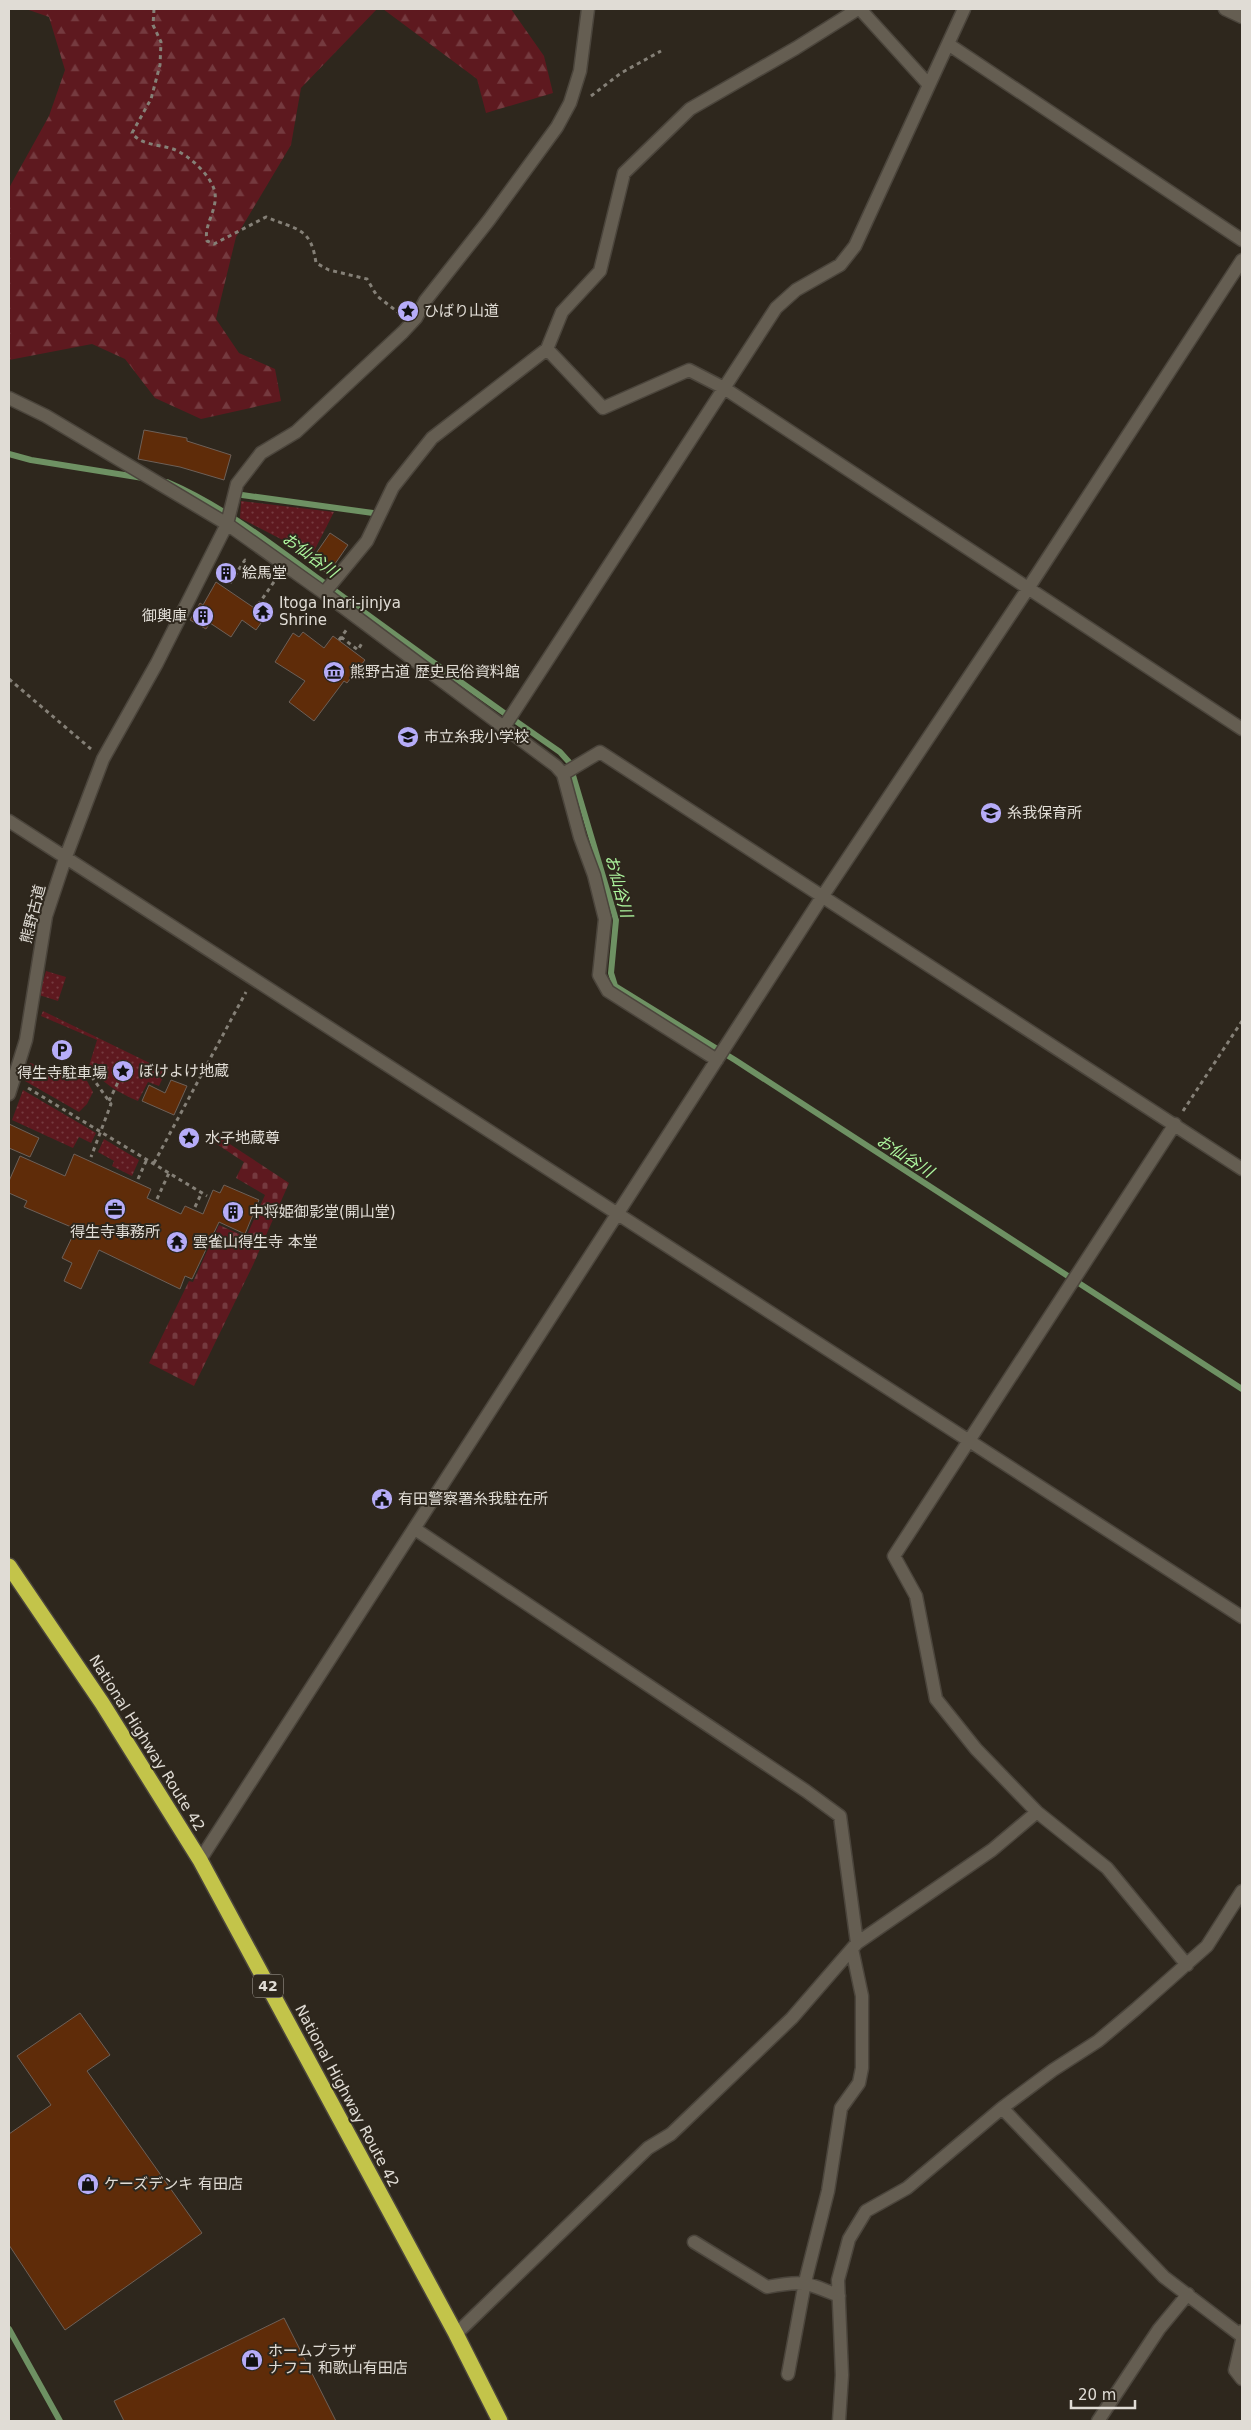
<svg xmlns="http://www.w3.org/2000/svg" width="1251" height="2430" viewBox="0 0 1251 2430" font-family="'DejaVu Sans','Noto Sans JP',sans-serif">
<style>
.forest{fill:url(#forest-firs)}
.cemetery{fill:url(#cemetery-stones)}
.garden{fill:url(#garden-dots)}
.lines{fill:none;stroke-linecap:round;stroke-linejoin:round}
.stream{stroke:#6e9163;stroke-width:6}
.building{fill:#5f2c09;stroke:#6d6058}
.minor-casing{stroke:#4b453c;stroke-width:15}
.highway-casing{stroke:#4b453c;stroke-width:18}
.path{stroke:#858077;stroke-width:3;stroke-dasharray:4 4;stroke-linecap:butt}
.minor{stroke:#655e52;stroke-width:12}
.highway{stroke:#c3c44a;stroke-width:15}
.labels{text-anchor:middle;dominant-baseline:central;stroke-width:4;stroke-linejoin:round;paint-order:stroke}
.shield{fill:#2e271d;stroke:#aba69e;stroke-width:1}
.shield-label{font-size:14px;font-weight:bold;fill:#e0dcd5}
.poi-label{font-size:15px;fill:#e0dcd5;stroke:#2e271d;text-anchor:start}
.street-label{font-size:15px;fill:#e0dcd5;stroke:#2e271d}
.water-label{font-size:16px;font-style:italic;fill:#aef79f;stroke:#2e271d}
</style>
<defs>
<pattern id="forest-firs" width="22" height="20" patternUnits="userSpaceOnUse" patternTransform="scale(1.25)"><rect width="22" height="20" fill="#5e191f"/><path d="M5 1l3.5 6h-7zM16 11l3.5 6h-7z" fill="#753a3f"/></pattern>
<pattern id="cemetery-stones" width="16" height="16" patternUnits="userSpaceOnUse" patternTransform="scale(1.25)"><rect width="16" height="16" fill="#5e191f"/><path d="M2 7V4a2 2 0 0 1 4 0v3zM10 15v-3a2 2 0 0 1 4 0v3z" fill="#753a3f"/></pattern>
<pattern id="garden-dots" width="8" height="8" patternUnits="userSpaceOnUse" patternTransform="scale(1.25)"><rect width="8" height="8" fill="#5e191f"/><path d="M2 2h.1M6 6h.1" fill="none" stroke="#753a3f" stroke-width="1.8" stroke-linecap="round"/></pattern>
</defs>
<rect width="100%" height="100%" fill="#2e271d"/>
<!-- forest -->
<path class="forest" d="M26,9H377L301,88L291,145L236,237L216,319L239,353L275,369L281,401L201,419L155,398L125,359L92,344L9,360V188L49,116L65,70L49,17Z
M383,9H511L544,56L553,93L486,113L477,79Z"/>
<!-- cemetery -->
<path class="cemetery" d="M216,1135L289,1183L253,1265L194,1386L149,1363L189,1281L193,1282L219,1225L246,1237L265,1195L236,1178L244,1162L212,1141Z"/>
<!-- garden -->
<path class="garden" d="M241,501L334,512L312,555L240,518Z
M46,971L66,977L58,1001L39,995Z
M43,1011L166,1071L159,1086L148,1082L138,1101C119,1093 102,1083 89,1066L97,1040L41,1016Z
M30,1063L87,1081L93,1092L87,1104L79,1112L25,1081Z
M23,1090L96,1133L91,1143L79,1137L73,1148L12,1120Z
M104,1139L139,1160L132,1176L112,1166L114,1161L98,1152Z"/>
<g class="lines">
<!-- stream -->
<path class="stream" d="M9,454L31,460L143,478
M167,482C223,506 271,544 320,580C399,638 479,696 560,752L569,762L616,920L611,973L615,986L735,1060L1242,1389
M242,495L373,513
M9,2329L60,2421"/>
</g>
<!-- building -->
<path class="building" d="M144,430L187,438V441L231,455L224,480L180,467L138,459Z
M330,533L348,545L328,574L310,562Z
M216,582L266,616L256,630L242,620L231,637L210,623L206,629L190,620L200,603L203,605Z
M303,632L324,648L333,636L365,660L347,683L344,681L314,721L289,702L305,681L275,662L293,633L299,637Z
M171,1080L187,1086L174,1115L142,1101L149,1085L165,1093Z
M9,1124L39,1138L30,1157L9,1148Z
M74,1154L151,1189L147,1198L181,1214L185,1206L203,1214L213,1190L220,1193L224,1185L259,1200L245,1234L219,1222L192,1279L185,1276L180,1289L99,1250L81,1289L64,1281L72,1263L62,1258L76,1229L24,1207L27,1201L9,1193V1181L20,1156L65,1176Z
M80,2013L110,2055L87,2071L202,2233L65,2330L9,2245V2134L51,2105L17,2056Z
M284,2318L336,2421H124L114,2401Z"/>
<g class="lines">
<!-- minor casing -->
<g class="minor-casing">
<path id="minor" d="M860,9L929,85L964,9
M1225,9L1242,17
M948,44L1242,240
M547,349L603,408L689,370L724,388L1242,729
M9,398L46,416L227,524L324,593L556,766L563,774L580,837L594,875L605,919L599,975L608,991L717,1060
M324,593L367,541L393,487L432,438L547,349L562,312L600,271L624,173L690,109L796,48L858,9
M504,727L776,308L796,290L840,265L855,246L929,85
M563,774L600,752L1242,1169
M9,821L1242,1617
M9,1094L26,1040L46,916L65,859L103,759L157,663L227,524L237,484L261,453L296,432L403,332L416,318L425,301L489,220L557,127L570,103L580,71L588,9
M1175,1124L894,1556L916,1596L936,1699L976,1749L1037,1812L1107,1868L1187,1965
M415,1529L806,1791L840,1816L857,1943
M200,1860L822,897L1027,590L1242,260
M1002,2108L1164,2277L1239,2334L1242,2331
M694,2242L767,2287C803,2280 806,2282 839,2296
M456,2334L648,2148L671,2134L792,2018L857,1943L992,1850L1037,1812
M1242,2340L1235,2370L1242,2379
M788,2374L805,2282L828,2191L841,2108L859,2083L862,2068V1996L852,1949
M839,2421L842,2375L838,2280L849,2239L866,2211L907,2188L1002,2108L1053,2070L1098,2041L1136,2009L1207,1946L1242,1891
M1098,2421L1159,2329L1188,2294"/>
</g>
<!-- highway casing -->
<g class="highway-casing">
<path id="highway" d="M9,1566L102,1703L200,1860L456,2334L500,2421"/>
</g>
<!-- path -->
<path class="path" d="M154,9L153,25L161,42L160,65L151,99L132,133C142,146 159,144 173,149C189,155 209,174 214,189C220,208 203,224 207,241L214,244L266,217C297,230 311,227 316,263L329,270L367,279L377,296L399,313
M591,96L621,73L661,51
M230,583L245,560L248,562
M258,605L276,579
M341,637L358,650L362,643
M339,640L347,629
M9,679L91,749
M87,1070L111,1104L91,1157
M28,1088L207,1196
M109,1101L121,1076
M1183,1111L1242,1021
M154,1163L246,992
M138,1179L147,1159
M157,1199L169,1173
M195,1207L202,1192"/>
<!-- minor -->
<use href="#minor" class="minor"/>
<!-- highway -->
<use href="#highway" class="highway"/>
</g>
<!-- icons -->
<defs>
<g id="sight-disc" transform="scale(1.125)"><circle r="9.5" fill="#b6acf8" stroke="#2e271d"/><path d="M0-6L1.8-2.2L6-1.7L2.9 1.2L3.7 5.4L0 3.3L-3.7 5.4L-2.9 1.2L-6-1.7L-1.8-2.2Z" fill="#111"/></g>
<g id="building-disc" transform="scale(1.125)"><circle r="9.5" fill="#b6acf8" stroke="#2e271d"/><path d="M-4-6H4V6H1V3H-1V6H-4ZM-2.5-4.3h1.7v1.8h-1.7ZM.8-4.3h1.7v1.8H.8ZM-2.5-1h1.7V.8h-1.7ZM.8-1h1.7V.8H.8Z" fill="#111"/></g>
<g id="temple-disc" transform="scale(1.125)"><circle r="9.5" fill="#b6acf8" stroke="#2e271d"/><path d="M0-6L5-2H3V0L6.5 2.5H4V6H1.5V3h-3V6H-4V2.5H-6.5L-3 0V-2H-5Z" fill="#111"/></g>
<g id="museum-disc" transform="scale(1.125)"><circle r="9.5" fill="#b6acf8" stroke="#2e271d"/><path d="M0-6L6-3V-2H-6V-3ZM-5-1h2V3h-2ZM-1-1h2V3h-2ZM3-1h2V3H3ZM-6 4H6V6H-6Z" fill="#111"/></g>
<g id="school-disc" transform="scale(1.125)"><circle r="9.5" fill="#b6acf8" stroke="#2e271d"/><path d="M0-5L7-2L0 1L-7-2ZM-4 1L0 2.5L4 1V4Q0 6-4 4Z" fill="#111"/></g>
<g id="parking-disc" transform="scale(1.125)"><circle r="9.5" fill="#b6acf8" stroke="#2e271d"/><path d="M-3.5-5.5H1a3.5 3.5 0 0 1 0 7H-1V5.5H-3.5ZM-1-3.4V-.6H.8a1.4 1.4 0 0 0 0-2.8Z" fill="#111"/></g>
<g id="office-disc" transform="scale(1.125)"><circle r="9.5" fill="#b6acf8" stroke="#2e271d"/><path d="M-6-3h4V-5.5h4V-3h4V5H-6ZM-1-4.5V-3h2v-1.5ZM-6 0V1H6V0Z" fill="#111"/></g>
<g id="civic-disc" transform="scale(1.125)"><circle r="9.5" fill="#b6acf8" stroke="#2e271d"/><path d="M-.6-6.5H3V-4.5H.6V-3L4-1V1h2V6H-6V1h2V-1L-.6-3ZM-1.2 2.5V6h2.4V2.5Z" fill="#111"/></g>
<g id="shop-disc" transform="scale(1.125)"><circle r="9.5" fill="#b6acf8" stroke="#2e271d"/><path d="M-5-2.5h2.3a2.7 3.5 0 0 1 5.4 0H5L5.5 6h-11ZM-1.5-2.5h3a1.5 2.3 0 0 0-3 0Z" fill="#111"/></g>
</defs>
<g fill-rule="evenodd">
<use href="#sight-disc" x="408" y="311"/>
<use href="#building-disc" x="226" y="573"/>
<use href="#temple-disc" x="263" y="612"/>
<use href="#building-disc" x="203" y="616"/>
<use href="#museum-disc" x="334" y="672"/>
<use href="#school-disc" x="408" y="737"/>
<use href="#school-disc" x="991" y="813"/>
<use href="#parking-disc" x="62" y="1050"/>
<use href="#sight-disc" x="123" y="1071"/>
<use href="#sight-disc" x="189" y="1138"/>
<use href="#office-disc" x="115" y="1209"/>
<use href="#building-disc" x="233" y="1212"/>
<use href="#temple-disc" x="177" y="1242"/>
<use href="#civic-disc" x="382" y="1499"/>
<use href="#shop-disc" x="88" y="2184"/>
<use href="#shop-disc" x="252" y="2360"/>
</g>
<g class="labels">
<!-- shield labels -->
<rect class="shield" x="253" y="1974.5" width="30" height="23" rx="4"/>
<g class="shield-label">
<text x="268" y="1986">42</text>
</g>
<!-- poi labels -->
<g class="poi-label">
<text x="424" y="311">ひばり山道</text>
<text x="242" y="573">絵馬堂</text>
<text x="279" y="603">Itoga Inari-jinjya<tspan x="279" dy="17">Shrine</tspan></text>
<text x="187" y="616" text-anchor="end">御輿庫</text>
<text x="350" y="672">熊野古道 歴史民俗資料館</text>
<text x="424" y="737">市立糸我小学校</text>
<text x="1007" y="813">糸我保育所</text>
<text x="139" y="1071">ぼけよけ地蔵</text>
<text x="62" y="1073" text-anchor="middle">得生寺駐車場</text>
<text x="205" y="1138">水子地蔵尊</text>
<text x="249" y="1212">中将姫御影堂(開山堂)</text>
<text x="115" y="1232" text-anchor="middle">得生寺事務所</text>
<text x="193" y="1242">雲雀山得生寺 本堂</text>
<text x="398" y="1499">有田警察署糸我駐在所</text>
<text x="104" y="2184">ケーズデンキ 有田店</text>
<text x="268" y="2351">ホームプラザ<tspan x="268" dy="17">ナフコ 和歌山有田店</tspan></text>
</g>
<!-- street labels -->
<g class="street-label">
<text transform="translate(33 914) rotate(-76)">熊野古道</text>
<text transform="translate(147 1743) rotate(58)">National Highway Route 42</text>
<text transform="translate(347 2096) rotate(62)">National Highway Route 42</text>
</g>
<!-- water labels -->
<g class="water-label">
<text transform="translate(310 555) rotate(36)">お仙谷川</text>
<text transform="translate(619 886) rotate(75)">お仙谷川</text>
<text transform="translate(905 1156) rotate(33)">お仙谷川</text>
</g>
</g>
<!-- border -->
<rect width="1251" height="2430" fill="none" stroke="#e0dcd5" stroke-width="20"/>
<!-- scale -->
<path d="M1071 2400v8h64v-8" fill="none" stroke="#e0dcd5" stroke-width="2.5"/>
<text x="1078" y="2400" font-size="15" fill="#e0dcd5" stroke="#2e271d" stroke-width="4" paint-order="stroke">20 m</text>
</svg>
